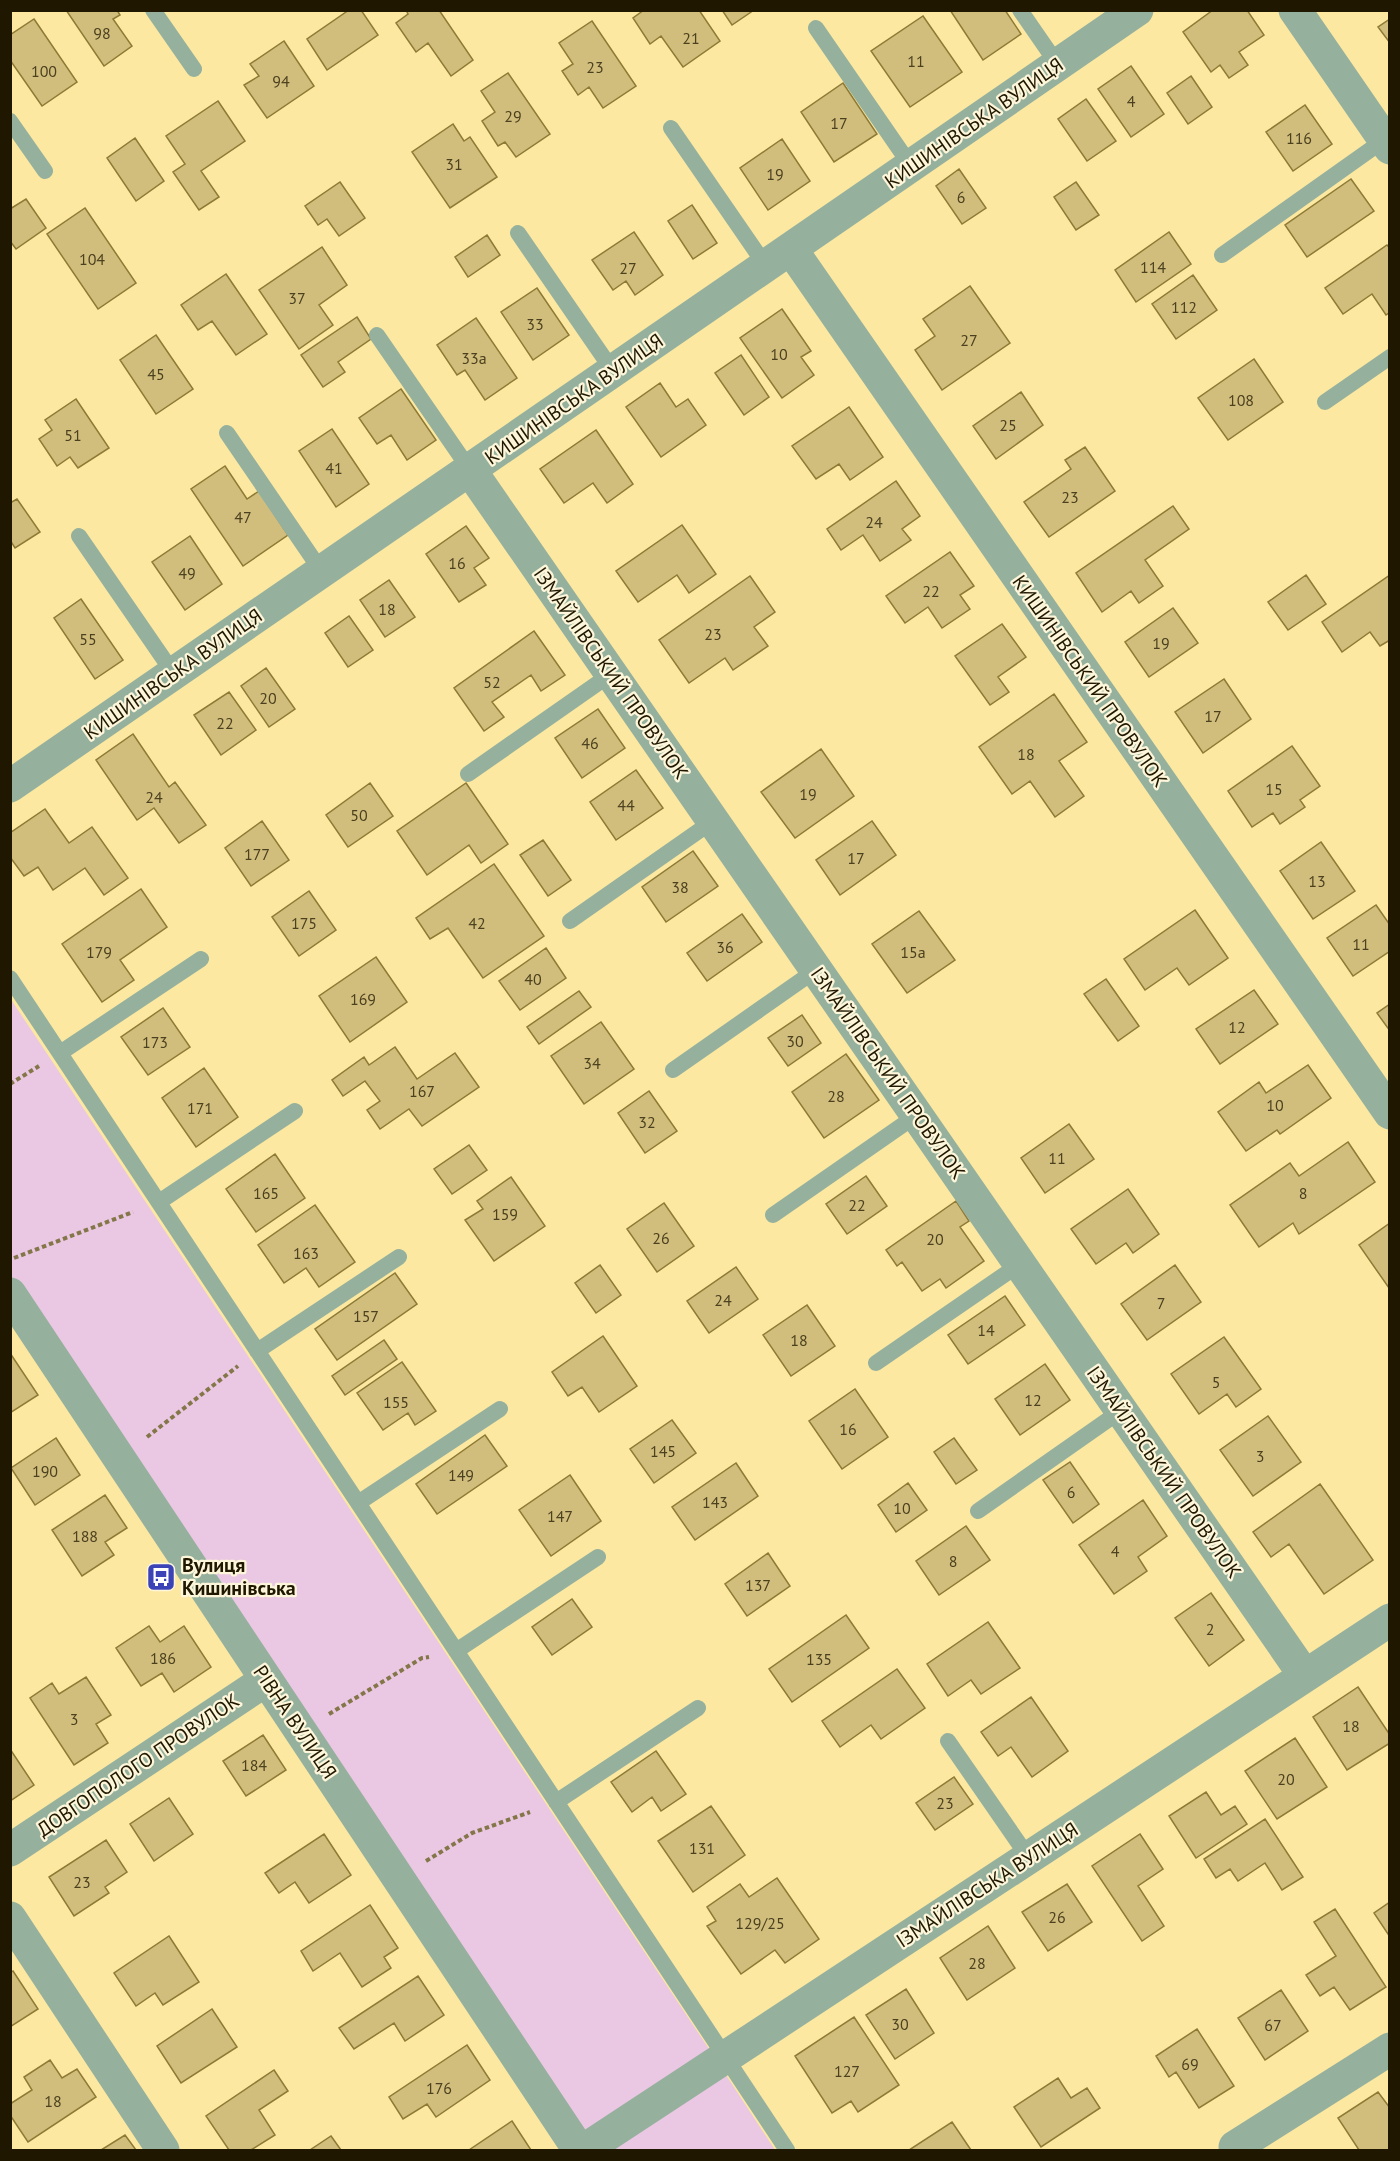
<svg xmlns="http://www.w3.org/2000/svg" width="1400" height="2161" viewBox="0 0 1400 2161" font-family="'PT Sans',sans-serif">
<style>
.green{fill:#eac7e2}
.building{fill:#d1be7d;stroke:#8e7a34;stroke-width:1.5}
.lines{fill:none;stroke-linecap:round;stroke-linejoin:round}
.path{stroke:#837649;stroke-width:4;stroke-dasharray:4.5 3;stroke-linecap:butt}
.service{stroke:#95b19d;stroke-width:16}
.minor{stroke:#95b19d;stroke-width:33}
.tertiary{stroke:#95b19d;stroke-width:33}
.labels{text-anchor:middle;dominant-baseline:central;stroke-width:4.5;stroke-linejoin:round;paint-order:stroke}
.number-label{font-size:16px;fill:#4c411f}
.street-label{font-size:20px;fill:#1f1700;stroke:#fdf6da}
.poi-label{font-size:20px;font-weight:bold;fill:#1f1700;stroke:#fdf6da;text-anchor:start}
</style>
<rect width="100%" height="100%" fill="#fce8a0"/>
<!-- green -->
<path class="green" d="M10,998L711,2052L775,2150H587L11,1280Z"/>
<!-- building -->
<path class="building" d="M66,10H117L120,15L113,19L132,46L104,66Z
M349,10H361L378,35L327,70L307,39Z
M406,10H439L473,60L451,76L428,43L416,52L396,23L408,14Z
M644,10H699L720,41L683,67L661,36L650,44L633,18Z
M722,10H754L732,25Z
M950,10H1005L1021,34L983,60Z
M1213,10H1247L1264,35L1239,52L1248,65L1229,78L1220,65L1211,72L1183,32Z
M923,16L962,72L910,107L871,51Z
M34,19L77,82L42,106L10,60V35Z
M1390,19V43L1378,27Z
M592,21L636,86L603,108L589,87L578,95L562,71L573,64L559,43Z
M284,41L314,86L267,118L244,85L259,76L250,64Z
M1131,66L1164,114L1131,137L1098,89Z
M508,73L550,134L516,157L505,142L498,146L482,121L495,112L481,91Z
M1191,76L1212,107L1188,124L1167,93Z
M843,83L877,134L834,162L801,112Z
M1086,99L1116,141L1087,161L1058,119Z
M218,101L245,141L201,171L219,197L199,210L173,172L185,164L166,136Z
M1305,105L1332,144L1293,171L1266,132Z
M453,124L464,141L470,137L497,177L450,208L412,152Z
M135,138L164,181L136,201L107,158Z
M782,139L810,181L768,210L740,168Z
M959,169L986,208L962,224L936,186Z
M1351,179L1374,211L1307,257L1285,225Z
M340,182L365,218L339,236L327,219L318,225L305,206Z
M1076,182L1099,215L1076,230L1054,197Z
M26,199L46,228L16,249L10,241V209Z
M692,205L717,243L693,259L668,221Z
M85,208L136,283L98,309L47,234Z
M634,232L663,275L635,295L626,281L613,290L592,260Z
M1169,232L1191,264L1136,302L1115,270Z
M487,235L500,255L468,277L455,257Z
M1387,245L1390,248V312L1386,315L1372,294L1343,314L1325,288Z
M322,247L347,285L319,305L333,325L299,349L259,290Z
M226,274L267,334L236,355L212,321L198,330L181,305Z
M1193,275L1217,310L1176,339L1152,304Z
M970,286L1010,343L942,390L915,350L935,336L923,319Z
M537,288L569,335L533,360L501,312Z
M782,309L811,351L801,357L814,375L782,398L740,338Z
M357,317L371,339L338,362L345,372L323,387L301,355Z
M476,318L517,378L485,400L465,370L457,375L437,345Z
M156,335L193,389L156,414L120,360Z
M741,355L769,397L744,415L715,373Z
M1254,359L1283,402L1228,440L1198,398Z
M660,383L676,407L688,399L706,425L661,457L626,407Z
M401,389L436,440L407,460L391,435L377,444L359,418Z
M1021,392L1043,425L996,459L973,426Z
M76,399L109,448L78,468L70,457L57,466L39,439L52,430L45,420Z
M849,407L883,457L850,480L839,464L816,479L792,446Z
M332,429L369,484L336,507L299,451Z
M596,430L633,484L607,503L593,483L564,503L540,469Z
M1085,447L1115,491L1049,537L1024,502L1071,469L1065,460Z
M225,466L247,499L259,491L288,535L243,566L191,489Z
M896,481L920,516L902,529L911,540L880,561L863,535L841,550L827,529Z
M17,499L40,532L15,548L10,540V503Z
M1173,506L1189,529L1145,560L1163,586L1139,603L1131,591L1102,612L1076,573Z
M682,525L716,574L689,593L677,575L638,602L616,571Z
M466,526L489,558L474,568L486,585L459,602L426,554Z
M190,536L222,584L185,610L152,562Z
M950,552L974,586L960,595L970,609L942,628L928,607L905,623L886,596Z
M1306,575L1326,604L1288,630L1268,602Z
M1390,575V640L1380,646L1370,632L1342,652L1322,622Z
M750,576L775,612L754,627L768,646L733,670L725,658L689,683L659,640Z
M389,580L415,617L385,637L360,600Z
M81,599L123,660L95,679L54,618Z
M1173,608L1198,643L1149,677L1125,642Z
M349,616L373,650L348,667L325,633Z
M1002,624L1026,657L998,677L1009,692L990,705L955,656Z
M534,631L565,675L541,691L531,675L492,702L504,717L484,731L454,688Z
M266,668L295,709L269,727L241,686Z
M1224,679L1251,719L1203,753L1175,712Z
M229,692L256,730L221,755L194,715Z
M1054,694L1087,742L1059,761L1084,796L1055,817L1030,781L1012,794L979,747Z
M598,709L625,748L582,778L555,738Z
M133,734L169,787L175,782L206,825L179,843L154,808L137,820L96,760Z
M1292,746L1320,786L1300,800L1305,807L1280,824L1273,813L1252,827L1228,791Z
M821,749L854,796L795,838L761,792Z
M636,770L663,808L616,840L590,802Z
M370,783L393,816L348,847L326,815Z
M466,783L508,844L481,863L469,845L427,875L397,831Z
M45,809L69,843L92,827L128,878L104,895L85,868L53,890L38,867L24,876L10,857V833Z
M262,821L289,860L251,886L225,848Z
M872,821L896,855L840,895L816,860Z
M543,840L571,880L548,896L520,855Z
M1321,842L1355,891L1313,919L1280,871Z
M693,851L718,886L666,922L642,887Z
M494,864L544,936L483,978L448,928L430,939L416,918Z
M141,889L167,927L120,960L134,980L102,1002L62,944Z
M309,891L336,930L299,956L272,917Z
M1376,905L1390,925V951L1353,976L1327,938Z
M1195,910L1228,958L1189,985L1177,968L1145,990L1124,959Z
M919,911L955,960L907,993L872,944Z
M742,914L762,942L707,981L687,953Z
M546,948L566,978L520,1010L499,981Z
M376,957L407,1002L350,1042L319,996Z
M1106,979L1139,1026L1118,1041L1084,994Z
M1254,990L1278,1024L1220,1064L1196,1029Z
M579,991L591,1007L539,1044L527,1027Z
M1390,1004V1031L1377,1013Z
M163,1008L190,1047L148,1075L121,1037Z
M802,1015L821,1043L788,1066L768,1038Z
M601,1022L634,1069L584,1104L551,1056Z
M395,1047L417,1079L455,1053L479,1087L422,1126L409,1109L380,1129L367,1110L380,1101L365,1081L343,1096L332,1080L364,1057L369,1065Z
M846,1054L879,1100L824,1138L792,1092Z
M1308,1065L1331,1098L1280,1134L1277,1130L1246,1151L1218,1112L1259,1082L1266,1093Z
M204,1068L238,1117L196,1147L162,1098Z
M649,1091L677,1131L645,1153L618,1113Z
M1069,1124L1094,1159L1045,1193L1021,1158Z
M1348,1142L1375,1182L1299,1234L1293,1223L1259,1247L1230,1205L1290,1163L1299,1176Z
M469,1145L487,1170L452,1194L434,1169Z
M275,1154L305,1198L256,1232L226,1189Z
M866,1176L887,1206L847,1234L826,1204Z
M511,1177L545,1226L494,1261L465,1220L483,1209L477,1201Z
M1128,1189L1159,1234L1133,1253L1126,1243L1096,1264L1071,1229Z
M956,1201L969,1221L960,1227L984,1261L946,1288L940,1279L922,1291L902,1262L897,1266L886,1250Z
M664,1203L694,1246L657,1272L627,1229Z
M315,1205L355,1262L319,1287L306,1268L284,1283L258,1245Z
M1390,1223V1288H1389L1359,1245Z
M600,1265L621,1295L596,1313L575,1283Z
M1175,1265L1201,1302L1147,1340L1121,1304Z
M736,1267L758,1299L709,1333L687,1301Z
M395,1273L417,1304L337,1360L315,1329Z
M1005,1296L1025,1325L968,1364L948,1335Z
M807,1305L835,1346L791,1376L763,1335Z
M603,1336L637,1386L599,1412L582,1387L568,1396L552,1372Z
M1224,1337L1261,1389L1236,1407L1227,1394L1199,1414L1171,1374Z
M384,1340L397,1359L345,1395L332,1376Z
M10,1353L38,1395L10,1413Z
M402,1362L436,1411L415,1425L408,1413L383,1430L357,1393Z
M1045,1364L1070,1400L1020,1435L995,1399Z
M855,1389L888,1437L842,1469L809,1421Z
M1268,1416L1301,1462L1253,1496L1220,1450Z
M672,1420L696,1453L654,1483L630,1449Z
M485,1435L507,1466L437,1514L416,1484Z
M56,1438L80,1475L35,1505L11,1468Z
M954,1438L977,1470L956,1484L934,1452Z
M1070,1462L1099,1504L1073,1523L1043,1480Z
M736,1463L758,1496L695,1540L672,1507Z
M570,1475L601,1521L551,1556L519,1510Z
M908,1483L927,1510L896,1532L878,1505Z
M1320,1484L1373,1560L1324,1594L1289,1544L1271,1557L1253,1532Z
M105,1495L127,1528L105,1542L114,1555L82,1576L52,1530Z
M1143,1500L1167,1536L1138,1557L1147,1571L1114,1594L1079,1545Z
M966,1526L990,1560L939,1595L916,1561Z
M768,1553L790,1586L747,1616L725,1584Z
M1211,1593L1244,1640L1209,1666L1175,1618Z
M572,1599L592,1627L552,1655L532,1627Z
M846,1615L869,1648L792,1702L769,1669Z
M988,1622L1020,1668L981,1694L971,1680L948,1696L927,1664Z
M149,1626L160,1642L184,1626L211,1667L174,1692L162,1673L141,1686L116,1648Z
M897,1669L925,1708L881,1739L871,1725L840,1747L822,1721Z
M86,1677L111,1715L96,1724L108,1743L74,1765L30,1698L52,1683L59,1694Z
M1358,1687L1390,1735V1743L1347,1770L1313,1717Z
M1031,1697L1068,1751L1032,1777L1011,1747L998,1756L981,1732Z
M263,1735L286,1770L246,1796L223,1761Z
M1295,1738L1327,1787L1277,1819L1245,1771Z
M10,1749L34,1785L10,1801Z
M656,1751L686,1794L661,1811L652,1797L632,1812L611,1782Z
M954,1777L973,1804L935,1830L916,1803Z
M1206,1792L1221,1815L1235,1806L1247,1824L1196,1858L1169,1816Z
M169,1798L193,1834L154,1861L130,1824Z
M711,1806L745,1855L693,1892L658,1841Z
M1265,1819L1303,1877L1282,1890L1265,1863L1238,1881L1230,1869L1216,1878L1204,1859Z
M324,1834L351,1875L309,1903L295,1882L279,1893L265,1873Z
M1140,1834L1163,1869L1138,1886L1164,1926L1142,1941L1092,1866Z
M106,1840L127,1872L105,1887L109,1893L74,1916L49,1877Z
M777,1878L819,1939L785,1963L775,1950L741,1974L707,1926L716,1921L707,1907L740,1884L749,1897Z
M1067,1884L1092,1922L1048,1951L1022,1912Z
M1390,1902V1937L1374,1913Z
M370,1905L398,1948L384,1957L391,1968L362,1987L340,1953L313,1971L301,1951Z
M1335,1909L1386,1987L1350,2010L1334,1987L1320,1996L1306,1975L1336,1956L1314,1922Z
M988,1926L1015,1968L967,2000L940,1958Z
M169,1936L199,1982L163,2005L155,1993L136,2006L114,1973Z
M13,1971L38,2009L10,2027V1973Z
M418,1976L444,2015L405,2041L394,2023L354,2049L339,2028Z
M906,1989L934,2033L895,2059L866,2015Z
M1281,1990L1308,2031L1265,2060L1238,2018Z
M212,2009L237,2047L181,2083L157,2046Z
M854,2017L899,2085L858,2112L851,2101L832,2113L795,2056Z
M1197,2029L1234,2086L1199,2108L1176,2072L1169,2077L1156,2056Z
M467,2045L490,2080L436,2117L427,2104L403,2119L389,2097Z
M50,2060L62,2078L77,2069L96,2097L28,2142L10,2115V2104L32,2090L24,2077Z
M274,2070L288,2091L259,2110L275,2135L251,2150H229L206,2116Z
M1058,2078L1071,2098L1087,2088L1100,2108L1041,2147L1014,2107Z
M1378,2092L1390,2108V2150H1359L1338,2118Z
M512,2121L531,2150H469Z
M952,2122L971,2150H909Z
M125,2135L136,2150H101Z
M331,2136L341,2150H310Z"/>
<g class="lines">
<!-- path -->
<path class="path" d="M10,1084L39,1066
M14,1258L133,1212
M147,1437L238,1366
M329,1714L422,1658L429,1657
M426,1861L472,1833L530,1812"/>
<!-- service -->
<path class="service" d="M153,10L194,69
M1020,10L1058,65
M816,28L911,166
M10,121L45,171
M671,128L766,266
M518,233L613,371
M1222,255L1384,140
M377,335L470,470
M1325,402L1390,357
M227,433L322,572
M79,536L174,674
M468,774L611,674
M570,921L713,821
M10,978L787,2150
M60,1053L201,959
M673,1070L816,970
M159,1202L295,1111
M773,1215L917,1115
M257,1351L399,1257
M876,1363L1020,1264
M358,1503L500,1409
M978,1511L1122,1410
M456,1651L598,1557
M948,1741L1029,1858
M556,1802L698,1708"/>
<!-- minor -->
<path class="minor" d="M1295,10L1390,148
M791,249L1390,1113
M470,470L1305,1676
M10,786L1137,10
M10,1850L266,1680
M10,1918L163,2150
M584,2150L1390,1620
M1238,2150L1235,2147L1390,2049"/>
<!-- tertiary -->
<path class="tertiary" d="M10,1294L579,2150"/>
</g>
<!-- icons -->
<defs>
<g id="bus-square" transform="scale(1.5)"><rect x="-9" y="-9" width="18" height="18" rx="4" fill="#3c43b7" stroke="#fdf6da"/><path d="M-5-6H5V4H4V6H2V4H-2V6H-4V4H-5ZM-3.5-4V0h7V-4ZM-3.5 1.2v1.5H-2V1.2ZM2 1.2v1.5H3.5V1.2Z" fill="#fff"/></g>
</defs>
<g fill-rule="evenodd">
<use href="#bus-square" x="161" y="1577"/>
</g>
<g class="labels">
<!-- number labels -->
<g class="number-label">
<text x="102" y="33">98</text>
<text x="691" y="38">21</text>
<text x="916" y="61">11</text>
<text x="595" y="67">23</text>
<text x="44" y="71">100</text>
<text x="281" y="81">94</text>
<text x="1131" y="101">4</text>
<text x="513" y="116">29</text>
<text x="839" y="123">17</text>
<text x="1299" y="138">116</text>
<text x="454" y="164">31</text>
<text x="775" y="174">19</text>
<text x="961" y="197">6</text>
<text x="92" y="259">104</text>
<text x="1153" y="267">114</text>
<text x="628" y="268">27</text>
<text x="297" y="298">37</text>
<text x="1184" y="307">112</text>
<text x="535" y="324">33</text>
<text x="969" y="340">27</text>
<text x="779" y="354">10</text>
<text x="474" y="358">33а</text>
<text x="156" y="374">45</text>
<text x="1241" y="400">108</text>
<text x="1008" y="425">25</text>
<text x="73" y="435">51</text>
<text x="334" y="468">41</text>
<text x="1070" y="497">23</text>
<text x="243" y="517">47</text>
<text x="874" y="522">24</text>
<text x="457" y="563">16</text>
<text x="187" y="573">49</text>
<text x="931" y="591">22</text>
<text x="387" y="609">18</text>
<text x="713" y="634">23</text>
<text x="88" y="639">55</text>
<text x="1161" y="643">19</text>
<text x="492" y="682">52</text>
<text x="268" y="698">20</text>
<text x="1213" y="716">17</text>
<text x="225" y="723">22</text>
<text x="590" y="743">46</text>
<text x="1026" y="754">18</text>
<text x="1274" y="789">15</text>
<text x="808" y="794">19</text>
<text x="154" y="797">24</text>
<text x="626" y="805">44</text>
<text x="359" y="815">50</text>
<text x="257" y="854">177</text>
<text x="856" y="858">17</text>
<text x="1317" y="881">13</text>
<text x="680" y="887">38</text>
<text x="304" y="923">175</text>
<text x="477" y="923">42</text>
<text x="1361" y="944">11</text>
<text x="725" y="947">36</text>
<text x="99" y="952">179</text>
<text x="913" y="952">15а</text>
<text x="533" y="979">40</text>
<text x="363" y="999">169</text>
<text x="1237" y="1027">12</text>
<text x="795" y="1041">30</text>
<text x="155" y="1042">173</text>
<text x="592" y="1063">34</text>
<text x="422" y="1091">167</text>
<text x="836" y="1096">28</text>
<text x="1275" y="1105">10</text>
<text x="200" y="1108">171</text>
<text x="647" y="1122">32</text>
<text x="1057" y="1158">11</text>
<text x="266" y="1193">165</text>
<text x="1303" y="1193">8</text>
<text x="857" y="1205">22</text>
<text x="505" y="1214">159</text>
<text x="661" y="1238">26</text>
<text x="935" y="1239">20</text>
<text x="306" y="1253">163</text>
<text x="723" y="1300">24</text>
<text x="1161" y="1303">7</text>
<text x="366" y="1316">157</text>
<text x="986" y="1330">14</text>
<text x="799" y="1340">18</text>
<text x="1216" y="1382">5</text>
<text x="1033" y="1400">12</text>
<text x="396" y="1402">155</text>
<text x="848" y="1429">16</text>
<text x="663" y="1451">145</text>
<text x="1260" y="1456">3</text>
<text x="45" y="1471">190</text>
<text x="461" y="1475">149</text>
<text x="1071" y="1492">6</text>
<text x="715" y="1502">143</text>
<text x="902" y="1508">10</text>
<text x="560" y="1516">147</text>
<text x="85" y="1536">188</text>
<text x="1115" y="1551">4</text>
<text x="953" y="1561">8</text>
<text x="758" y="1585">137</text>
<text x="1210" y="1629">2</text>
<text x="163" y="1658">186</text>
<text x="819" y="1659">135</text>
<text x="74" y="1719">3</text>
<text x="1351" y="1726">18</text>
<text x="254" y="1765">184</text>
<text x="1286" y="1779">20</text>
<text x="945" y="1803">23</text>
<text x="702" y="1848">131</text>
<text x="82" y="1882">23</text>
<text x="1057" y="1917">26</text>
<text x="760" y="1923">129/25</text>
<text x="977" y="1963">28</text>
<text x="900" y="2024">30</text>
<text x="1273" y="2025">67</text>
<text x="1190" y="2064">69</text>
<text x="847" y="2071">127</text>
<text x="439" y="2088">176</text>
<text x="53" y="2101">18</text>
</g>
<!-- street labels -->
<g class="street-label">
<text transform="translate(974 123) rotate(-35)">КИШИНІВСЬКА ВУЛИЦЯ</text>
<text transform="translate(574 399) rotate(-35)">КИШИНІВСЬКА ВУЛИЦЯ</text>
<text transform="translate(611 673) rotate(55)">ІЗМАЙЛІВСЬКИЙ ПРОВУЛОК</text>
<text transform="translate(173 674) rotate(-35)">КИШИНІВСЬКА ВУЛИЦЯ</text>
<text transform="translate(1090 681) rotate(55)">КИШИНІВСЬКИЙ ПРОВУЛОК</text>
<text transform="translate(888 1073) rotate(55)">ІЗМАЙЛІВСЬКИЙ ПРОВУЛОК</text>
<text transform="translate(1164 1472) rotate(55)">ІЗМАЙЛІВСЬКИЙ ПРОВУЛОК</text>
<text transform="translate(295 1722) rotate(56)">РІВНА ВУЛИЦЯ</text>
<text transform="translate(138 1765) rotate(-34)">ДОВГОПОЛОГО ПРОВУЛОК</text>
<text transform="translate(987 1885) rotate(-33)">ІЗМАЙЛІВСЬКА ВУЛИЦЯ</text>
</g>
<!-- poi labels -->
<g class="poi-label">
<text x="182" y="1565">Вулиця<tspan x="182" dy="23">Кишинівська</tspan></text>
</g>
</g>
<!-- border -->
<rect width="1400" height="2161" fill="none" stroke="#1f1700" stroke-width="24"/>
</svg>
